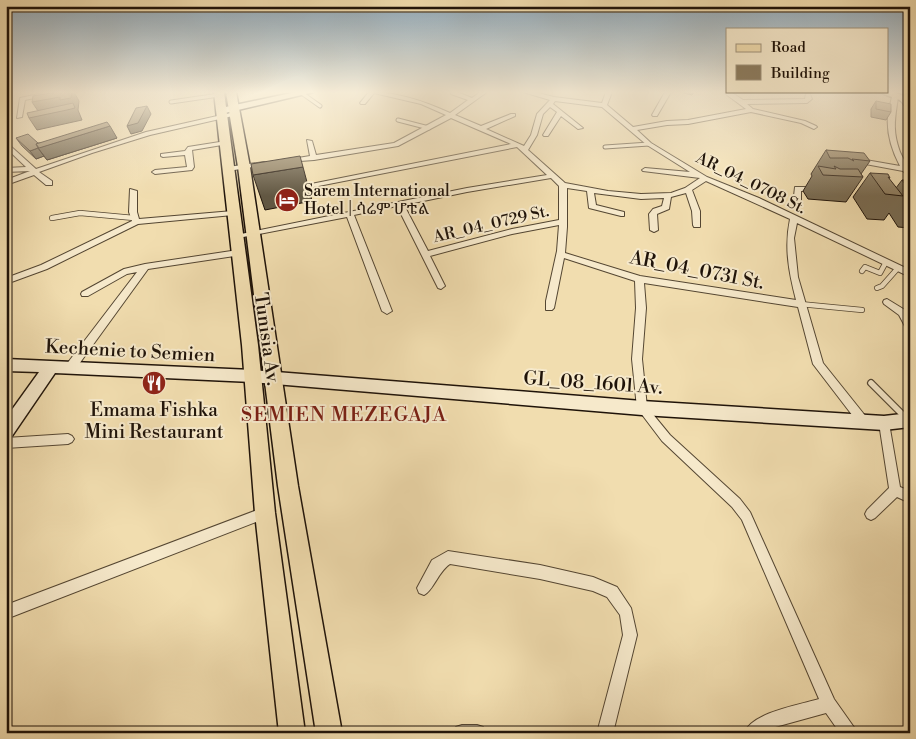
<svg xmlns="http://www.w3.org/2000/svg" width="916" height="739" viewBox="0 0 916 739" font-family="'Libre Bodoni','Noto Serif Ethiopic',serif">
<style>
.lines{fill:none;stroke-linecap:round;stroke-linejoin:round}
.lane-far2-casing{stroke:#544632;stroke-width:5}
.lane-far1-casing{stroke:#544632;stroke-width:6}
.lane-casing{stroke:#544632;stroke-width:8}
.street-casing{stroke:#544632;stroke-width:2}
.secondary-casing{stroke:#1f1309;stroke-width:3}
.primary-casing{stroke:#1f1309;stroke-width:3}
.lane-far2{stroke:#f6e9cb;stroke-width:3}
.lane-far1{stroke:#f6e9cb;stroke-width:4.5}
.lane{stroke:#f6e9cb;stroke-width:5.5}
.street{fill:#f6e9cb;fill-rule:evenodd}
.secondary{fill:#f6e9cb;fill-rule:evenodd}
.primary{fill:#f1ddaf;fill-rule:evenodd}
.wall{fill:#786b52;stroke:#1f1309}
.shaded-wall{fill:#625742;stroke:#1f1309}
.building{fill:#8c7c5f;stroke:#1f1309}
.labels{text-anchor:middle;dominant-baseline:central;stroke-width:4;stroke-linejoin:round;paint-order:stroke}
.far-street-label{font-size:16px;fill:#1f1309;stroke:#f6e9cb}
.far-poi-label{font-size:16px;fill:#1f1309;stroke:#f6e9cb;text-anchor:start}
.street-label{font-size:19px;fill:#1f1309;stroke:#f6e9cb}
.poi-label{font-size:19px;fill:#1f1309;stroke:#f6e9cb}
.neighbourhood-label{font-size:20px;letter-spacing:1px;fill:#7a1f14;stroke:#f6e9cb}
</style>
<rect width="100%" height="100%" fill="#f1ddaf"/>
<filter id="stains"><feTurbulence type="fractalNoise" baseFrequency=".004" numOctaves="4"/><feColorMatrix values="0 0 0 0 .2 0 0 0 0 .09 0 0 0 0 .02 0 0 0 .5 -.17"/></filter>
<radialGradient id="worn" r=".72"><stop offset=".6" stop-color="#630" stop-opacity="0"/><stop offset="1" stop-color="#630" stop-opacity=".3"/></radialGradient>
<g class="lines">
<!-- lane-far2 casing -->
<g class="lane-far2-casing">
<path id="lane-far2" d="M303,94L320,106
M171,102L219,95
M398,120L429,128
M605,147L649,144"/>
</g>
<!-- lane-far1 casing -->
<g class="lane-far1-casing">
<path id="lane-far1" d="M52,218L80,213L134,218
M862,271L865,267L880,273L886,262
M877,288L882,286L898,268
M800,304L862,310"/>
</g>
<!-- lane casing -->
<g class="lane-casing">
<path id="lane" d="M871,383L906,418"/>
</g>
<!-- street casing -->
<g class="street-casing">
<path id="street" d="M48,92H62L25,100L22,117L17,118L20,98Z
M369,92C397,92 424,101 450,113L468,100L451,94V92H457L472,98L480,92H487L455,115L481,126L511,114H515V116L486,129L524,146L531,135L537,114L550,100L523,92H534L554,97L602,103L606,92H612L607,105L633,127L667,121L688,120L746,109L723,92H731L743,100L805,99L806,94H810L812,99L807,103L747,104L753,109L805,121L816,126L817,127L814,129L801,123L751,112L688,124L667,125L637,130L651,143L707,177L759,198L910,270V277L797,223L794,238L798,277L823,363L867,418L868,421L867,424L863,426L859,424L813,364L798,307L644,283L646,308L642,359L647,407L670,435L740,499L750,512L834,699L858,733H840L826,713L768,729L764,733H744C753,712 799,705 819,699L742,520L732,507L662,441L637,408L632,359L636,308L635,281L564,258L554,308L552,310H546V301L557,251L559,225L512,234L430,256L445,286L441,289L438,288L397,206L354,215L392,311L387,314L382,311L347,217L233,239L232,237L236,235L467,188L547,175L517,147L293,191V187H296L511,144L451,118L398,146L314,160L286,162V160L310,156L307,140L312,141L316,155L394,143L446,115L421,104L374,93L365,104H361L360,103ZM555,101L602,107L647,145L690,172L645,168L642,170L643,171L700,178L685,188L671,193L641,194L608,191L565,183L528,150L537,135L543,114L550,107L557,112L543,135L544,136H548L561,116L578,129L583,128L553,104ZM551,178L559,186V220L512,229L428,251L404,205L467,192ZM706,181L790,219C784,248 789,273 796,300L640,276L565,253L567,227V188L587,191L589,208L621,216H624V212L596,205L594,193L641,199L664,198L662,206L653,209L649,214L650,230L654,232L658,230L657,214L669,209L671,197L686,193L692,211L693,225L694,227H700V211L692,190Z
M665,92H671L657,116H653L652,115Z
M895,95L898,97C895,119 892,130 900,152C904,161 910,168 910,178L903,171L860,163L857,161L860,159L900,166C891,149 885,128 889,108C890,105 891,101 892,97Z
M901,99H905L910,105V112L900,100Z
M235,112L238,114L237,115L150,135L92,153L39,172L52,181V185H46L34,175L6,185V180L30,171L6,172V168L26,167L6,148V142L36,169L146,132Z
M226,141L229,143L228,144L192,150L194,167L192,170L155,174L152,172L155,170L187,167L185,155L163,157L161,156V154L185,151L188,147Z
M264,162L266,163V165L228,171L225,169L228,167Z
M795,187H817L821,189L817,191H801V205L797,207L793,205Z
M130,189L137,191V212L139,219L233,211L237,213L233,215L138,224L47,269L6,284V278L41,265L132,221L129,212Z
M238,250L241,251V255L148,269L74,371H66L65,368L66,365L137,272L127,274L88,296H82L81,294L82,292L124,269L145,264Z
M887,299L905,310L910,311V331L907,330L899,315L884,304L883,302L884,300Z
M884,418L888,420L889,423L900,487L910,491V503L897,497L875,518L871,520L867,518L865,514L867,510L889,488L879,423L880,420Z
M68,434L72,436L74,439L72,442L68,444L6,448V438Z
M265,507L269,509L271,513L269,517L6,619V605Z
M448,551L540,565L593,577L617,587L631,608L637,635L613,733H597L623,635L620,615L607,597L593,591L540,579L450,564C438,572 433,591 424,595L419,593L417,588L432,560Z
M462,725H477L483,727L485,733H454L456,727Z"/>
</g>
<!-- secondary casing -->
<g class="secondary-casing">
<path id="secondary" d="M296,92H314L221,114L217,111L221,108Z
M6,359L252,370L642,401L884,416L910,413V427L884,430L642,415L252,382L55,373L12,436L6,438V418L39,372L6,371Z"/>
</g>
<!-- primary casing -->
<g class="primary-casing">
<path id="primary" d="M214,92H224L258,345L275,513L305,733H279L255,513L242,345Z
M226,92H236L250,167L298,486L342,733H316L278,486L238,167Z
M879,92H893L910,98V104Z"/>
</g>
<!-- lane-far2 -->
<use href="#lane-far2" class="lane-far2"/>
<!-- lane-far1 -->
<use href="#lane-far1" class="lane-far1"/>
<!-- lane -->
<use href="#lane" class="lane"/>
<!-- street -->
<use href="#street" class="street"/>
<!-- secondary -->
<use href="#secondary" class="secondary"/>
<!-- primary -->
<use href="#primary" class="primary"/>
</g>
<!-- wall -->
<path class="wall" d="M680,92H694L692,95Z
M876,101L891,112L886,120L871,117V109Z
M16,138L38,143L117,138L47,160L44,156L36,159L22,146Z
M826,150L870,161L861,174L863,177L846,202L808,199L803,191L812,176L811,174Z
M870,173L890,178L889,179L896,188L902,180L910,181V228L898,227L889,213L884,220L867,219L853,197Z"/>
<!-- shaded-wall -->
<path class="shaded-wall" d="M72,92H74L79,101L78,110L82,120L37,130L29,118L40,114L32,102Z
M147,106L151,114L142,131L131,134L127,126Z
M110,126L117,138L47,160L38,148Z
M38,148L44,156L36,159L30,151Z
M303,167L312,201L265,210L253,175Z"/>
<!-- building -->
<path class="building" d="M56,92H72L71,98L60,100V97L32,102L33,96Z
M876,101L891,104V112L876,109Z
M73,103L75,108L67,110L29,118L27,113Z
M147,106L138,123L127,126L136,108Z
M107,122L110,126L39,148L36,144Z
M28,134L38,143L36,144L38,148L30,151L16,138Z
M826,150L864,153L870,161L852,159L854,161L848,158H830Z
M300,156L303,167L253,175L251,164Z
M818,166L836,169L834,166L840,169H858L863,177L823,175Z
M870,173L888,174L890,178L888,177L903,196L885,194Z
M902,180L910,181V191Z"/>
<!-- sky -->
<linearGradient id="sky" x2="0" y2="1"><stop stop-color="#8fa9bb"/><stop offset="0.47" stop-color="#f9f0db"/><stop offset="1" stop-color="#f9f0db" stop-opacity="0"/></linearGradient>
<rect width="916" height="196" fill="url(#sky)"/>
<!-- icons -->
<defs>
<g id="hotel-disc" transform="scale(1.25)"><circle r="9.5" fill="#8f2418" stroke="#f6e9cb"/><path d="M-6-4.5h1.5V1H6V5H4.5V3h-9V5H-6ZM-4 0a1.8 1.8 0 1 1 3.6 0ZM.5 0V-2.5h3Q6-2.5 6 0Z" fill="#fff"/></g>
<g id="restaurant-disc" transform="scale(1.25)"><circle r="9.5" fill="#8f2418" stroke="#f6e9cb"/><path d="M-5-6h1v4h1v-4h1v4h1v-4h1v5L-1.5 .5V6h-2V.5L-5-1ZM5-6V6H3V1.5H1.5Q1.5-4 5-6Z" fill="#fff"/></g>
</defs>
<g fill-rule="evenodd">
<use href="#hotel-disc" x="287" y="200"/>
<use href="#restaurant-disc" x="154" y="383"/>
</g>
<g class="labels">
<!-- far-street labels -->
<g class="far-street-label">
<text transform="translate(751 183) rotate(26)">AR_04_0708 St.</text>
<text transform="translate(491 224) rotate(-13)">AR_04_0729 St.</text>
</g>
<!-- far-poi labels -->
<g class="far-poi-label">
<text x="304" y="191">Sarem International<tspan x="304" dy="18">Hotel | ሳሬም ሆቴል</tspan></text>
</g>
<!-- street labels -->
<g class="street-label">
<text transform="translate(697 270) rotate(11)">AR_04_0731 St.</text>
<text transform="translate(267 339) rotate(82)">Tunisia Av.</text>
<text transform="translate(130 351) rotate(3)">Kechenie to Semien</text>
<text transform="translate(593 383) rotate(4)">GL_08_1601 Av.</text>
</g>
<!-- poi labels -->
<g class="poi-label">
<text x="154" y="410">Emama Fishka<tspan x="154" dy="22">Mini Restaurant</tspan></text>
</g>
<!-- neighbourhood labels -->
<g class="neighbourhood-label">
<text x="344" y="415">SEMIEN MEZEGAJA</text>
</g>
</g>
<!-- margin -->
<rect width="916" height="739" fill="none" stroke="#f1ddaf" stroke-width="25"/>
<rect x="8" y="8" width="901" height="724" fill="none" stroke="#1f1309" stroke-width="2.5"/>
<rect x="12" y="12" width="891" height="714" fill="none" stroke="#1f1309"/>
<!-- legend -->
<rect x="726" y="28" width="162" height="65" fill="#f6e9cb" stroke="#a0937d"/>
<rect x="736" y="44" width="25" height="8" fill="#f1ddaf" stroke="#a0937d"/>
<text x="771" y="52" font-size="15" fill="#1f1309">Road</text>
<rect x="736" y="65" width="25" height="15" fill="#8c7c5f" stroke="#a0937d"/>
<text x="771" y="78" font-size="15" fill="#1f1309">Building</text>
<rect width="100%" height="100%" filter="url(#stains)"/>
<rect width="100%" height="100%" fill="url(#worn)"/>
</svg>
